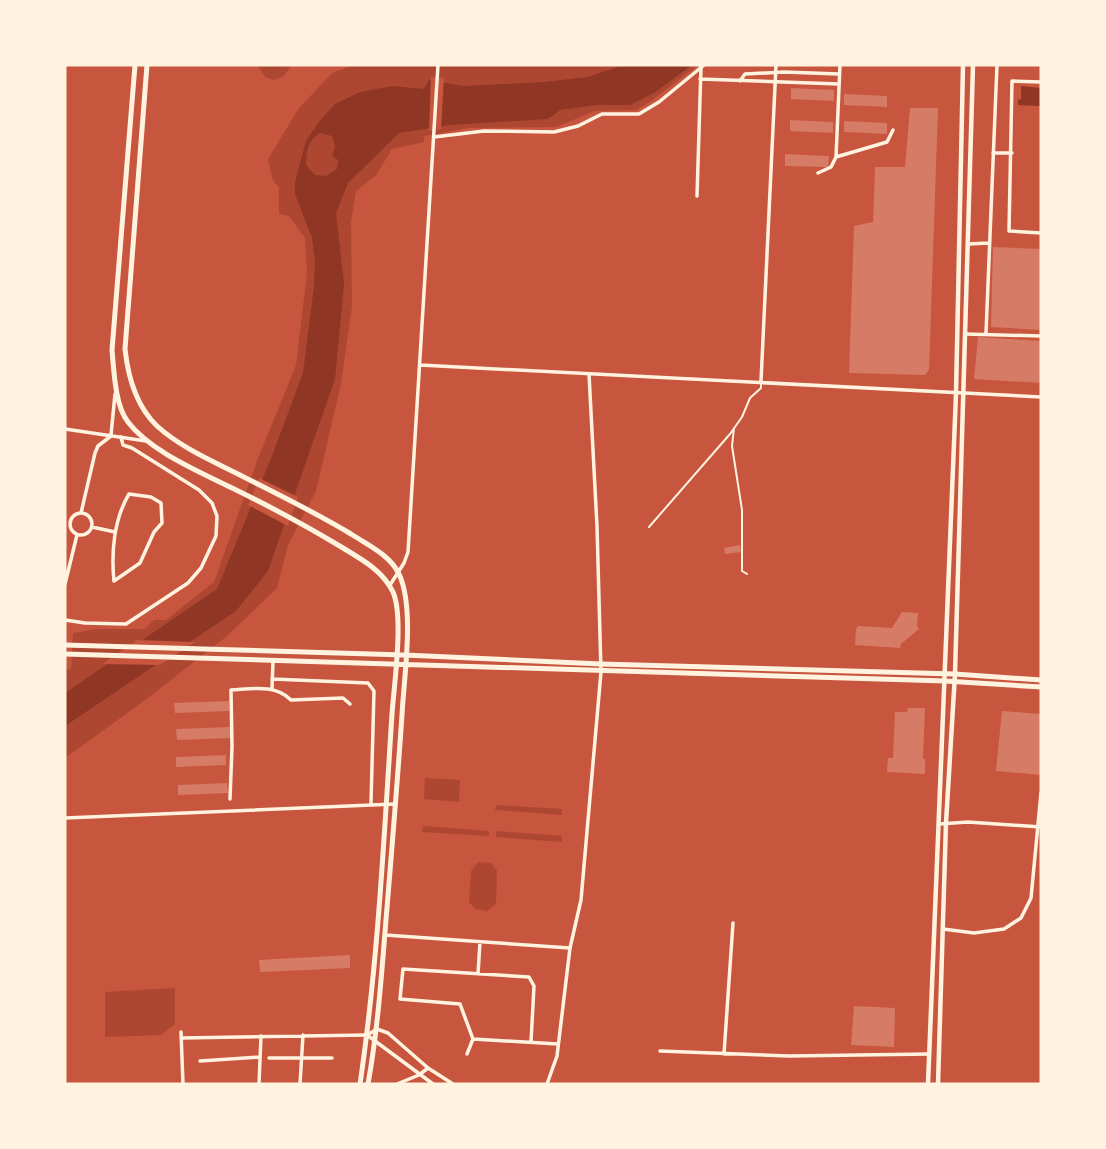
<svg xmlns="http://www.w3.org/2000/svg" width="1106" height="1149" viewBox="0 0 1106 1149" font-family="Rubik,sans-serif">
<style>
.green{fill:#ae4732}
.water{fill:#8f3625;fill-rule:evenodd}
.pier{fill:#c8553d}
.building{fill:#d67c66}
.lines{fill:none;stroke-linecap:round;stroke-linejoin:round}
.service{stroke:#fff3e0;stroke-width:2}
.minor{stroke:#fff3e0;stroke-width:3.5}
.tertiary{stroke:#fff3e0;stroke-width:3.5}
.secondary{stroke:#fff3e0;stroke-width:4.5}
.primary{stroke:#fff3e0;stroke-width:5}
</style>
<rect width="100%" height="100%" fill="#c8553d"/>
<!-- green -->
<path class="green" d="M257,65H292L283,77L273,80L265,77Z
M354,65H698L651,101L636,110L595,111L556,127L469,128L424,136V142L392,149L376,175L356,191L351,222L352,306L341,384L316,491L288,545L277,588L227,636L148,698L65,758V670L71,669L73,633L96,629H145L154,620H166L214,582L257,461L296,365L307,273L305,238L289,216L279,214V187L273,181L268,159L299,108L332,73Z
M425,778L460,780L459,802L424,799Z
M496,805L562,809V815L495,810Z
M423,826L489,831V836L422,832Z
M496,831L562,836V842L496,837Z
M478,862L491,863L497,871L496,904L487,911L476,909L469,902L471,871Z
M175,988V1024L161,1035L105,1037V992Z"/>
<!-- water -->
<path class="water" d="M623,65H692L654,93L630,105H596L560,110L548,119L449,125L399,133L348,183L336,213L344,284L335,379L268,571L236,611L65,726V693L217,589L272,456L303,373L314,286L315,262L312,238L295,194V182L306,141L318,123L335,104L360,92L392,86L424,89L429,80L462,86L544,82L588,77ZM320,133L332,136L335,147L332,156L338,160L337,169L326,176L315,175L306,165C306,151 308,140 320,133Z
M1021,86L1041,88V106L1018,105V100L1021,99Z"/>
<!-- pier -->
<path class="pier" d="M431,77L444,78L441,129L432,131H429Z
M259,478L298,497L288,526L248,505Z
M137,640L195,642L160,665L102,664Z"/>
<!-- building -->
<path class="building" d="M791,88L834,90V101L791,99Z
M844,94L887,96V107L844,105Z
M910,108H938L929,370L925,375L849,373L854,226L873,222L875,167H905Z
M790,120L833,122V133L790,131Z
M844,121L887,123V134L844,132Z
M785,154L829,156L828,167L785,166Z
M993,247L1041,249V330L991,327Z
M978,337L1041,341V383L974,379Z
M740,545L741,552L725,554L724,548Z
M902,612L918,613L917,626L919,629L901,644L900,648L855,645L856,629L858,626L892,628Z
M229,701V711L175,713L174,703Z
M908,708H925L923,759H925V774L887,772L888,758H893L895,712H907Z
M1002,711L1041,714V775L996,771Z
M231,727V738L177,740L176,729Z
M226,755V765L176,767V757Z
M227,783L228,793L178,795V785Z
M350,955V968L260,972L259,960Z
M854,1006L895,1008L894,1047L851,1045Z"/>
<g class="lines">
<!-- service -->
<path class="service" d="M734,428L732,446L742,510V571L747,574
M649,527L730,434L742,417L750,398L761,388V382"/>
<!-- minor -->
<path class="minor" d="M700,79L839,84
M740,81L745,74L784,72L839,74
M1041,82L1012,81L1009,231L1041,233
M993,153H1012
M836,157L840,65
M818,173L831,167L836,157L887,142L893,130
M697,196L701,67
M968,244L989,243
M986,333L997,65
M965,334L1041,336
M589,374L597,526L601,672
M129,494L151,497L161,503L162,523L154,532L140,563L114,581C111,552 114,519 129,494Z
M81,513L95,453L98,446L111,436
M70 524a11 11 0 1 1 22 0a11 11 0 1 1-22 0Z
M92,527L115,532
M65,584L77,535
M65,620L85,623L126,624L188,583L201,568L216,536L217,516L212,503L199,490L132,448L123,445L121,437
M272,679L368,683L374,691L371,803
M272,689L273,661
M230,799L232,747L231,690C252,689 275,684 291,700L343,698L350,704
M65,818L395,804
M943,929L974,933L1004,929L1021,918L1031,898L1041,793
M385,935L570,948
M478,974L480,942
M181,1032L183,1084
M181,1038L367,1035
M473,1039L558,1044
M660,1051L789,1056L929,1054
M467,1054L473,1039L460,1004L400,999L403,969L529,977L534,986L531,1042
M724,1054L733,923
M269,1058H332
M200,1061L260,1057
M259,1084L261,1036
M300,1084L303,1035
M397,1084L419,1075L428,1068"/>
<!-- tertiary -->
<path class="tertiary" d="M434,137L484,131L554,132L578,126L602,114H639L659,102L704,65
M420,365L1041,397
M761,381L776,65
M65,429L146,441
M111,435L115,394
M390,585L404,563L408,552L438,65
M939,824L968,822L1041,827
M433,1084L367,1035L377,1029L388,1033L428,1068L453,1084
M547,1084L557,1056L570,948L581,900L601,672"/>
<!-- secondary -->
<path class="secondary" d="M928,1084L956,394L963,65
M938,1084L946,823L955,674L973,65"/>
<!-- primary -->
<path class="primary" d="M135,65L112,350C114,371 115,406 128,422C150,451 198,471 230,487C267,505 303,524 338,545C359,558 382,569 393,592C404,617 394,685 392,714C384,837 378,962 360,1084
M147,65L125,349C128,377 136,406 157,426C179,446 208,459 234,472C273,492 313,511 351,534C368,545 390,555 399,574C415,608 404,676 402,715C397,788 391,860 385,932C381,983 377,1034 368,1084
M65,645L405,655L601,664L955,674L1041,680
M65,654L945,681L1041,687"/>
</g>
<!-- border -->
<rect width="1106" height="1149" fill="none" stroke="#fff3e0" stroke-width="133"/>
</svg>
